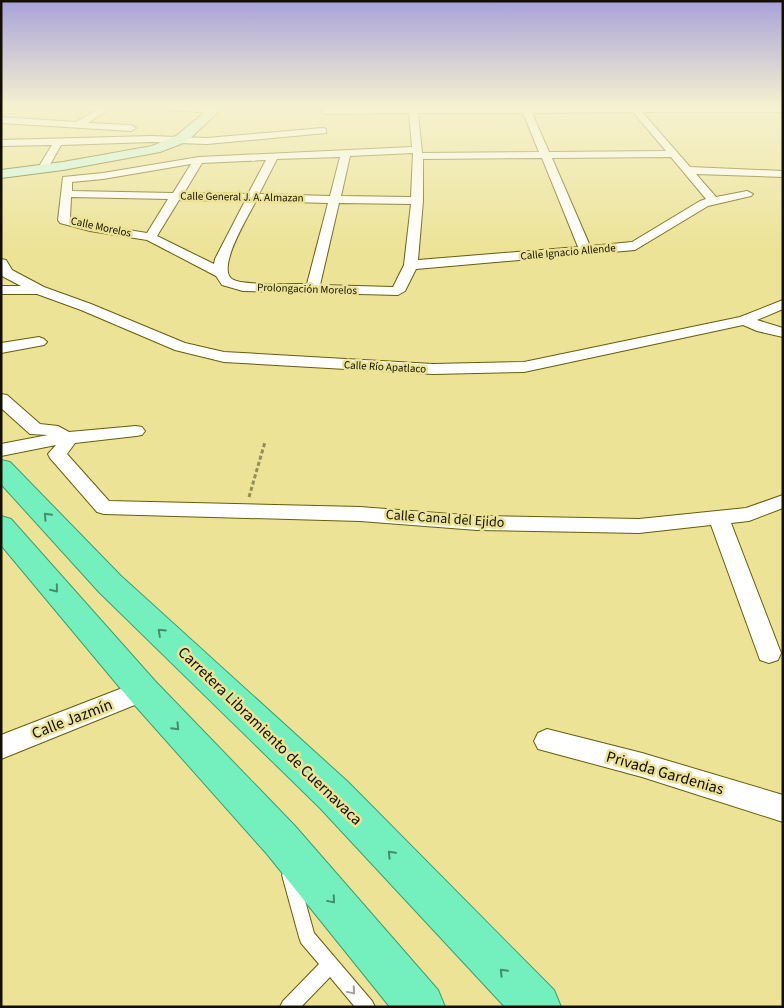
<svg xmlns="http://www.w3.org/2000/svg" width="784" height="1008" viewBox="0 0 784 1008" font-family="'Source Sans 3',sans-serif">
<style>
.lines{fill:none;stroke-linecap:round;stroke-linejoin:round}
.service-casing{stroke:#675e09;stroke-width:2}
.minor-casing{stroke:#675e09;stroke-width:2}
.secondary-casing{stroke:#675e09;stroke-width:2}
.trunk-casing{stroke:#3c9f70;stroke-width:2}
.path{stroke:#938d5a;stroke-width:3;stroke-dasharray:4 2.5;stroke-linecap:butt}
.service{fill:#fff;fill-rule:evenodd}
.minor{fill:#fff;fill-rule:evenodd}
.secondary{fill:#cbf9e6;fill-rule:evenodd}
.trunk{fill:#74f0be;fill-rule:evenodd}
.oneway{stroke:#488b68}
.oneway2{stroke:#a09f99}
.labels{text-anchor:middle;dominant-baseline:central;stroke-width:5;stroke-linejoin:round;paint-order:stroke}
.far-street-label{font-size:11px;fill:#120f00;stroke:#ece397}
.street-label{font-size:14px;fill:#120f00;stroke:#ece397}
.near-street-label{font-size:16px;fill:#120f00;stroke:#ece397}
</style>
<rect width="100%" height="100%" fill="#ece397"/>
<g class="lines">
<!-- service casing -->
<g class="service-casing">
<path id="service" d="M290,867L295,870L298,875L314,933L372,1001L375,1007H355L330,977L301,1007H280L283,1001L319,964L301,943L299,937L282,875L285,870Z"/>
</g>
<!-- minor casing -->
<g class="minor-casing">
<path id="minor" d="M102,107H112L88,123L131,125L136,128L131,131L1,123V117L76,122Z
M165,107H207L219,110L215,113L169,110Z
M409,107H783V112H642L690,167L783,171V177L696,174L716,197L747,191L753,194L751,196L708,206L635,250L416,269L405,291L398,295L243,291L222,285L216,276L147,240L90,231L60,223L58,220L63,177L103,173L199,157L412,147L409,113L325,114L321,111L325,108ZM633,112L666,151L549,152L532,113ZM418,113H523L539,152L422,153ZM413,153L411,197L341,196L350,156ZM340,157L330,196L259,194L277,159ZM671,157L706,199L700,201L632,242L590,246L552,158ZM542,158L578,247L418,260L423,201V159ZM266,160L248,194L184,193L202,163ZM191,164L173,193L72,191V182L103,179ZM71,197L168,199L147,233L91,224L70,218ZM179,200L245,201L215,259L214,264L157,236ZM256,201L328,203L307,284C292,284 243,286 232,279C216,268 249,215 256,201ZM339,203L411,204L404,265L393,287L320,285Z
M323,128L326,129V133L207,144L151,142L61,145L47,170L43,171L38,168L52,145L1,146V140L151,136L207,138Z
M1,259L6,260L12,270L44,287L91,304L185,343L224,352L433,364L524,362L740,317L783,300V309L757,320L783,328V337L757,331L743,325L524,372L433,374L224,362L175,350L81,310L37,294H1V286H21L2,276Z
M39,337L44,339L47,342L44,345L1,353V343Z
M1,394L7,395L40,424L58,426L69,432L136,426L142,427L145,431L142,435L136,436L75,443L67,454L109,501L360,507L477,516L639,519L746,508L783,495V508L749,521L731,523L781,653L778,660L769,663L760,660L711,525L639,533L477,530L360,521L104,514L97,512L50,458L48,454L56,445L1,456V444L48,435L30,434L1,408Z
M143,680L152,684L156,691L152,698L1,759V735Z
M547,729L642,753L783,795V822L642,777L538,749L534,741L538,733Z"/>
</g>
<!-- secondary casing -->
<g class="secondary-casing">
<path id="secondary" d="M211,107H224L186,142L160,152L63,170L1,178V170L63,162L152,146L176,136Z"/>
</g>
<!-- trunk casing -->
<g class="trunk-casing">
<path id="trunk" d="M1,460L10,462L121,576L348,782L554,990L561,1007H505L320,808L99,592L1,484Z
M1,516L11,519L155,681L295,826L438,990L445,1007H390L267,854L131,701L1,545Z"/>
</g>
<!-- path -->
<path class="path" d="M249,497L265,442"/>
<!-- service -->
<use href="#service" class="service"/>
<!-- minor -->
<use href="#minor" class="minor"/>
<!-- secondary -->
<use href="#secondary" class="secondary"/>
<!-- trunk -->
<use href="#trunk" class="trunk"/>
</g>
<!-- one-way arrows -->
<defs><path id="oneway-chevron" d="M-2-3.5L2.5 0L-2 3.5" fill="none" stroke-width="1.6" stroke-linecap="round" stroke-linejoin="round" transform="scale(1.25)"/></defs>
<g class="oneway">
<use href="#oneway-chevron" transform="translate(47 516) rotate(-133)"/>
<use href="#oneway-chevron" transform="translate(55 589) rotate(51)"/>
<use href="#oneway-chevron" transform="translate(161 632) rotate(-137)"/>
<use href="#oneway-chevron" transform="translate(176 727) rotate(47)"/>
<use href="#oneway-chevron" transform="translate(391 854) rotate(-134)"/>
<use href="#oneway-chevron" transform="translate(332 900) rotate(50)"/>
<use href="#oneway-chevron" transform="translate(503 972) rotate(-134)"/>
</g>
<use class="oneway2" href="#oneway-chevron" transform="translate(352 991) rotate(50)"/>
<!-- sky -->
<linearGradient id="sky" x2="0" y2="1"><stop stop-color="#a8a2da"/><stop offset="0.43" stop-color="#f6f2d0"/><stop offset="1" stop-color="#f6f2d0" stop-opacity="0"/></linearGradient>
<rect width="784" height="248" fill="url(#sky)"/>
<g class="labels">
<!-- far-street labels -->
<g class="far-street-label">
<text transform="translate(242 197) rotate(1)">Calle General J. A. Almazan</text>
<text transform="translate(101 227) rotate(12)">Calle Morelos</text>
<text transform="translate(568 252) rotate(-5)">Calle Ignacio Allende</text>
<text transform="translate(307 289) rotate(2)">Prolongación Morelos</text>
<text transform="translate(385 367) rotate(3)">Calle Río Apatlaco</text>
</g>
<!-- street labels -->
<g class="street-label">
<text transform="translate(445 519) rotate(4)">Calle Canal del Ejido</text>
</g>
<!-- near-street labels -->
<g class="near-street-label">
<text transform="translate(72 719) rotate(-21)">Calle Jazmín</text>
<text transform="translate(270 736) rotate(44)">Carretera Libramiento de Cuernavaca</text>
<text transform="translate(665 773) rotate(16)">Privada Gardenias</text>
</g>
</g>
<!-- border -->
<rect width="784" height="1008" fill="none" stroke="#120f00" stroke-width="5"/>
</svg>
